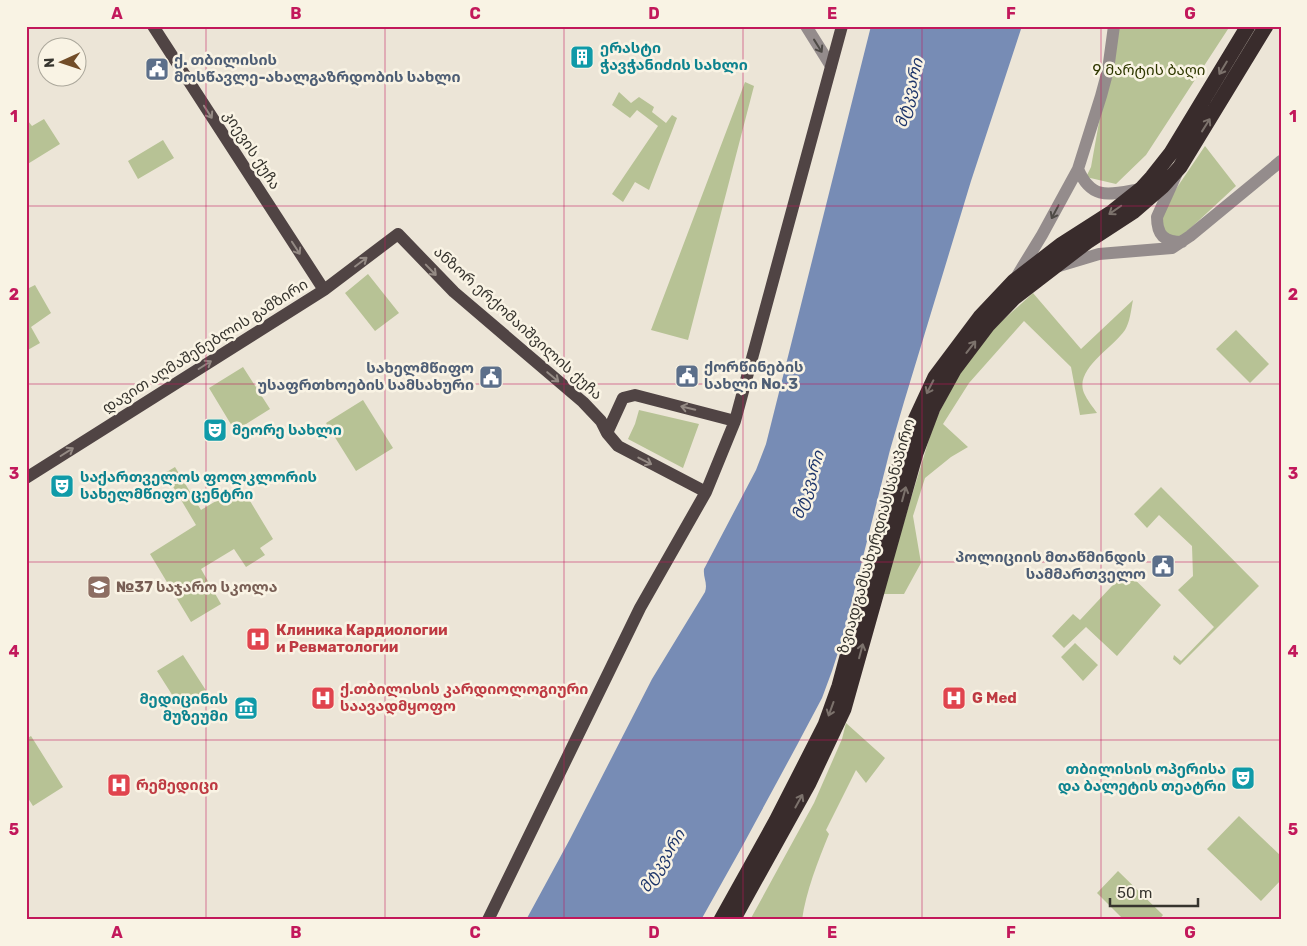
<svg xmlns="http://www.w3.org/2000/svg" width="1307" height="946" viewBox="0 0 1307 946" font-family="Rubik,'Noto Sans Georgian',sans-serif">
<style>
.green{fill:#b7c295}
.water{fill:#778cb5}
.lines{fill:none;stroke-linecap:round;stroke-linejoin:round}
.minor{stroke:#948c8c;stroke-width:12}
.major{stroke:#504444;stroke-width:12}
.highway{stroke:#392c2c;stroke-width:15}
.oneway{stroke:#4e4a46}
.oneway2{stroke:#7c726c}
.oneway3{stroke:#948a84}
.grid{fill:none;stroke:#c2185b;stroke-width:1;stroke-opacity:0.55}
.labels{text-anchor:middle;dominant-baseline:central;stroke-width:5;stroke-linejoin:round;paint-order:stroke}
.culture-label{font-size:15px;font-weight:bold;fill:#0d838f;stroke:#f9f3e4;text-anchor:start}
.service-label{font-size:15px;font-weight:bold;fill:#4e5e75;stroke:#f9f3e4;text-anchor:start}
.park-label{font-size:15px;fill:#2f3800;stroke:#f9f3e4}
.street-label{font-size:15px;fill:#36342e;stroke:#f9f3e4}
.education-label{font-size:15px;font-weight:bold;fill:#785e54;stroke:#f9f3e4;text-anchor:start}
.health-label{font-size:15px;font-weight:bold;fill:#be3a42;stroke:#f9f3e4;text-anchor:start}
.water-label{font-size:16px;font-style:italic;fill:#1e366b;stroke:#f9f3e4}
.neatline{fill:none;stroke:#c2185b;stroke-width:2}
.grid-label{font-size:16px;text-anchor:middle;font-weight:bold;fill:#c2185b}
</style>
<rect width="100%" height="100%" fill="#ece5d7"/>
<!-- green -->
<path class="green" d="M1109,26H1230L1146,155L1116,184L1086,177L1091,167L1101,111Z
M745,82L754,86L688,340L651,330Z
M619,92L631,103L639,97L654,107L652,112L666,123L672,115L677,118L649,190L635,182L623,202L612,194L658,126L637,110L630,118L612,105Z
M44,119L60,144L26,165V122L28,121L32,126Z
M163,140L174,158L138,179L128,161Z
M1205,146L1236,186L1181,237L1169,236L1164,229L1161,211Z
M368,274L399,313L375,331L345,293Z
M26,283L29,288L35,285L51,313L31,327L40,343L26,351Z
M1033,293L1081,349L1133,300C1131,310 1130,322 1125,330C1113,348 1074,369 1084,393C1087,400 1093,407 1097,413L1080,415L1071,367L1024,321L969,383L943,424L968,447L951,457L925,478L913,516L921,563L904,594H882L934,423L953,385L970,356L991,331Z
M1236,330L1269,364L1250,383L1216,349Z
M243,367L270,409L235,431L209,388Z
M363,400L393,448L356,471L326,423Z
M639,410L699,424L683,468L628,439L635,424Z
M175,467L201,510L241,486L273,539L260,548L265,555L246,567L234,549L201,569L221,604L191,622L150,554L196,525L165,473Z
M1161,487L1259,586L1180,665L1173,659L1174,655L1181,661L1214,627L1178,590L1193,576L1192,546L1159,515L1147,528L1134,514Z
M1126,571L1161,605L1117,656L1086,627L1064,648L1052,636L1073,614L1080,620Z
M1075,643L1098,665L1083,681L1061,657Z
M183,655L209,695L183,712L157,671Z
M846,723L885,758L866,783L856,770L826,830L829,834C818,861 806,891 802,920H750L814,803L842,739Z
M31,736L63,787L33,806L26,795V739Z
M1239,816L1281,856V880L1261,901L1207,849Z
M1118,871L1163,915L1159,920H1124L1097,893Z"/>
<!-- water -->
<path class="water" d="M871,26H1022L971,181L904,402L890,450L842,640L832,671L822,698L796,747L743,845L701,920H526L570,839L652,679L705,592C708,583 703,578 704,569L756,470L766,444Z"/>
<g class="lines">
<!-- minor -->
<path class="minor" d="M806,26L831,66
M1078,169C1092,202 1111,194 1141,189
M1176,175L1157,217C1157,235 1164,242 1182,242
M1059,266L1099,254L1172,248L1190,236L1281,161
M1017,276L1042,235L1078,169L1101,96L1108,70L1114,26"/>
<!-- major -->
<path class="major" d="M153,26L324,290
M607,433L623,398L635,395L735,421
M26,478L324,290L398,234L454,292L583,402L601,421L607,433L618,446L706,492
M488,920L640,608L706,492L735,421L842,26"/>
<!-- highway -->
<path class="highway" d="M721,920L776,821L825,725L839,686L896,475L915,420L935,377L980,317L1014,281L1062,244L1112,212L1141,189L1152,177L1171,153L1248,26
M733,920L809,783L844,709L916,453L933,408L954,370L988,325L1014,298L1087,242L1133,212L1163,186L1180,167L1266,26"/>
</g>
<!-- one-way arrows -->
<defs><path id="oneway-shaft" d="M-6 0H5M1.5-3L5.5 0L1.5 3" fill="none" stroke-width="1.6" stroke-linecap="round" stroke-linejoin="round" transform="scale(1.25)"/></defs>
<g class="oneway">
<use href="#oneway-shaft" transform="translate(818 46) rotate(58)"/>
<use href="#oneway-shaft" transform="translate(1055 212) rotate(118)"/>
</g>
<g class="oneway2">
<use href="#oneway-shaft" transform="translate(1223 68) rotate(121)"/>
<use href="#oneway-shaft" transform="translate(1206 125) rotate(-58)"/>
<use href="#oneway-shaft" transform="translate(1115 210) rotate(145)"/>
<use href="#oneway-shaft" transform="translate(971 347) rotate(-52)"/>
<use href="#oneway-shaft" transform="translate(930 387) rotate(117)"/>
<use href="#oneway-shaft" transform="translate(904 494) rotate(-75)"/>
<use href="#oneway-shaft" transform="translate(861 651) rotate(-75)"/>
<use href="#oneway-shaft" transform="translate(831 709) rotate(110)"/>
<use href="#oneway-shaft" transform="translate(799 801) rotate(-61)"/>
</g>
<g class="oneway3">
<use href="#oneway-shaft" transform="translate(208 112) rotate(57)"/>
<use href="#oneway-shaft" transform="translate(296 248) rotate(57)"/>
<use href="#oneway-shaft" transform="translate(361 262) rotate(-37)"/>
<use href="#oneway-shaft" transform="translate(431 270) rotate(46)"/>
<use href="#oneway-shaft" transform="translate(205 365) rotate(-32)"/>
<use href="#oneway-shaft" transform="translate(553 377) rotate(40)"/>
<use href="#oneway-shaft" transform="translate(688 408) rotate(-166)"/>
<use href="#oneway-shaft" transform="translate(67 452) rotate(-32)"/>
<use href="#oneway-shaft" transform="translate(645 461) rotate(27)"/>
</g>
<!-- grid -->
<path class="grid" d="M206,26V920M385,26V920M564,26V920M743,26V920M922,26V920M1101,26V920M26,206H1281M26,384H1281M26,562H1281M26,740H1281"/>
<!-- icons -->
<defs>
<g id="building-square" transform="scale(1.25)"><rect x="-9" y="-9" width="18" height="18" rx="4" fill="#0f9aa8" stroke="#f9f3e4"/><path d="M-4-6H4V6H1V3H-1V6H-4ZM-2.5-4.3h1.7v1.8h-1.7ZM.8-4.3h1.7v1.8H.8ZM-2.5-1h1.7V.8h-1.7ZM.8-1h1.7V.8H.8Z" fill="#fff"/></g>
<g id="civic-square" transform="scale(1.25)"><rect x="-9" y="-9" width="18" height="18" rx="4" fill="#5c6f8a" stroke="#f9f3e4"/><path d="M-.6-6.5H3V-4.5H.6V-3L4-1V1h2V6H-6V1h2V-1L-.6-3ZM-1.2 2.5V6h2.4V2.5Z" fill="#fff"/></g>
<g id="theatre-square" transform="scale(1.25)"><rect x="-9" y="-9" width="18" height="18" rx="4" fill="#0f9aa8" stroke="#f9f3e4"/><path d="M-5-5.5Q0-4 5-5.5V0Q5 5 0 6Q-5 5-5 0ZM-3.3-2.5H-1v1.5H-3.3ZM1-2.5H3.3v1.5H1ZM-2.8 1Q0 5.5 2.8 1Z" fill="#fff"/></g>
<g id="school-square" transform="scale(1.25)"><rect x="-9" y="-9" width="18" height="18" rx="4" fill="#8d6e63" stroke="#f9f3e4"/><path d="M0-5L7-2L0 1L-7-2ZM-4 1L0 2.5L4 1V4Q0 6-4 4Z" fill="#fff"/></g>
<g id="hospital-square" transform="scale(1.25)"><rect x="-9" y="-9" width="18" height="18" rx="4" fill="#e0444e" stroke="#f9f3e4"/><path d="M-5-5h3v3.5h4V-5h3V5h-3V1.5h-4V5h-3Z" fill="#fff"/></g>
<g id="museum-square" transform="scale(1.25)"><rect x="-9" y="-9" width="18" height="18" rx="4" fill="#0f9aa8" stroke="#f9f3e4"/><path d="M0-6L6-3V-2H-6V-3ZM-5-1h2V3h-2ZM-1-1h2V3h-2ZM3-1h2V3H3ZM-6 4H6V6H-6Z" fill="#fff"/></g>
</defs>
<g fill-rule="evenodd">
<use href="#building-square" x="582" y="57"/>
<use href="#civic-square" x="157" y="69"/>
<use href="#civic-square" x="687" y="376"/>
<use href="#civic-square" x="491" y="377"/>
<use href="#theatre-square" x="215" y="430"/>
<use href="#theatre-square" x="62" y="486"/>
<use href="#civic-square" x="1163" y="566"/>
<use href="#school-square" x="99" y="587"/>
<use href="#hospital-square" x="258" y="639"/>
<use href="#hospital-square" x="323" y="698"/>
<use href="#hospital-square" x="954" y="698"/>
<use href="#museum-square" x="246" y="708"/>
<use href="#theatre-square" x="1243" y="778"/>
<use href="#hospital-square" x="119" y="785"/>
</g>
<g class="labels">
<!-- culture labels -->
<g class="culture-label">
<text x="600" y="48">ერასტი<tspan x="600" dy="17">ჭავჭანიძის სახლი</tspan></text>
<text x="232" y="430">მეორე სახლი</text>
<text x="80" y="477">საქართველოს ფოლკლორის<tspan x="80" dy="17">სახელმწიფო ცენტრი</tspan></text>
<text x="228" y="699" text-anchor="end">მედიცინის<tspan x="228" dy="17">მუზეუმი</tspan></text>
<text x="1226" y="769" text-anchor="end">თბილისის ოპერისა<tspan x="1226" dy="17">და ბალეტის თეატრი</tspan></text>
</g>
<!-- service labels -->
<g class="service-label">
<text x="174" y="60">ქ. თბილისის<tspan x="174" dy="17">მოსწავლე-ახალგაზრდობის სახლი</tspan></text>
<text x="704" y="367">ქორწინების<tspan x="704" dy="17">სახლი No. 3</tspan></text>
<text x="474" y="368" text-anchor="end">სახელმწიფო<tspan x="474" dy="17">უსაფრთხოების სამსახური</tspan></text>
<text x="1146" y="557" text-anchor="end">პოლიციის მთაწმინდის<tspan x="1146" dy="17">სამმართველო</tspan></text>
</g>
<!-- park labels -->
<g class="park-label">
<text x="1149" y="70">9 მარტის ბაღი</text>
</g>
<!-- street labels -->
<g class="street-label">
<text transform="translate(252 150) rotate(57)">კიევის ქუჩა</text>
<text transform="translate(518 323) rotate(42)">ანზორ ერქომაიშვილის ქუჩა</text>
<text transform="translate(205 346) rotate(-32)">დავით აღმაშენებლის გამზირი</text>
<text transform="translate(876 536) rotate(-74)">ზვიად გამსახურდიას სანაპირო</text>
</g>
<!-- education labels -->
<g class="education-label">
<text x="116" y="587">№37 საჯარო სკოლა</text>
</g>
<!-- health labels -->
<g class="health-label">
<text x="276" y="630">Клиника Кардиологии<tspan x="276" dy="17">и Ревматологии</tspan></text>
<text x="340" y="689">ქ.თბილისის კარდიოლოგიური<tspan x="340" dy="17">საავადმყოფო</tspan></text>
<text x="972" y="698">G Med</text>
<text x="136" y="785">რემედიცი</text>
</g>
<!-- water labels -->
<g class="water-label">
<text transform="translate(909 93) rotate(-76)">მტკვარი</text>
<text transform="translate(808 485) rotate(-72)">მტკვარი</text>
<text transform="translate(662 861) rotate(-58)">მტკვარი</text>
</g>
</g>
<!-- border -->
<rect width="1307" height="946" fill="none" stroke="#f9f3e4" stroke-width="55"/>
<!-- north arrow -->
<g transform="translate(62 62) rotate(267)"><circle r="24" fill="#f9f3e4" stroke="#aba79b"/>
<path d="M0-4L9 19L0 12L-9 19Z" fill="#724d28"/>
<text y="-8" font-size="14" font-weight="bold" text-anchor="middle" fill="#36342e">N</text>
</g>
<!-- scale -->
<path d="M1110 898v8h88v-8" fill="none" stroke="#36342e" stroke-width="2.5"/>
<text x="1117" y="898" font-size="15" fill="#36342e" stroke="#f9f3e4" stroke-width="4" paint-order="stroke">50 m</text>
<rect x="28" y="28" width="1252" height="890" class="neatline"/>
<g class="grid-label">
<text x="117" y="19">A</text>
<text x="296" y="19">B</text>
<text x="475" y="19">C</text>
<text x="654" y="19">D</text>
<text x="832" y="19">E</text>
<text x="1011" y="19">F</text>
<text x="1190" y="19">G</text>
<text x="14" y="122">1</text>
<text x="1293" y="122">1</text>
<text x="14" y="300">2</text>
<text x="1293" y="300">2</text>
<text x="14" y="479">3</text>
<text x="1293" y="479">3</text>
<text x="14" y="657">4</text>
<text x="1293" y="657">4</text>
<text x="14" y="835">5</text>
<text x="1293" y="835">5</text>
<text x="117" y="938">A</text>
<text x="296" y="938">B</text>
<text x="475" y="938">C</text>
<text x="654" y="938">D</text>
<text x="832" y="938">E</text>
<text x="1011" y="938">F</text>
<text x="1190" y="938">G</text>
</g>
</svg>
